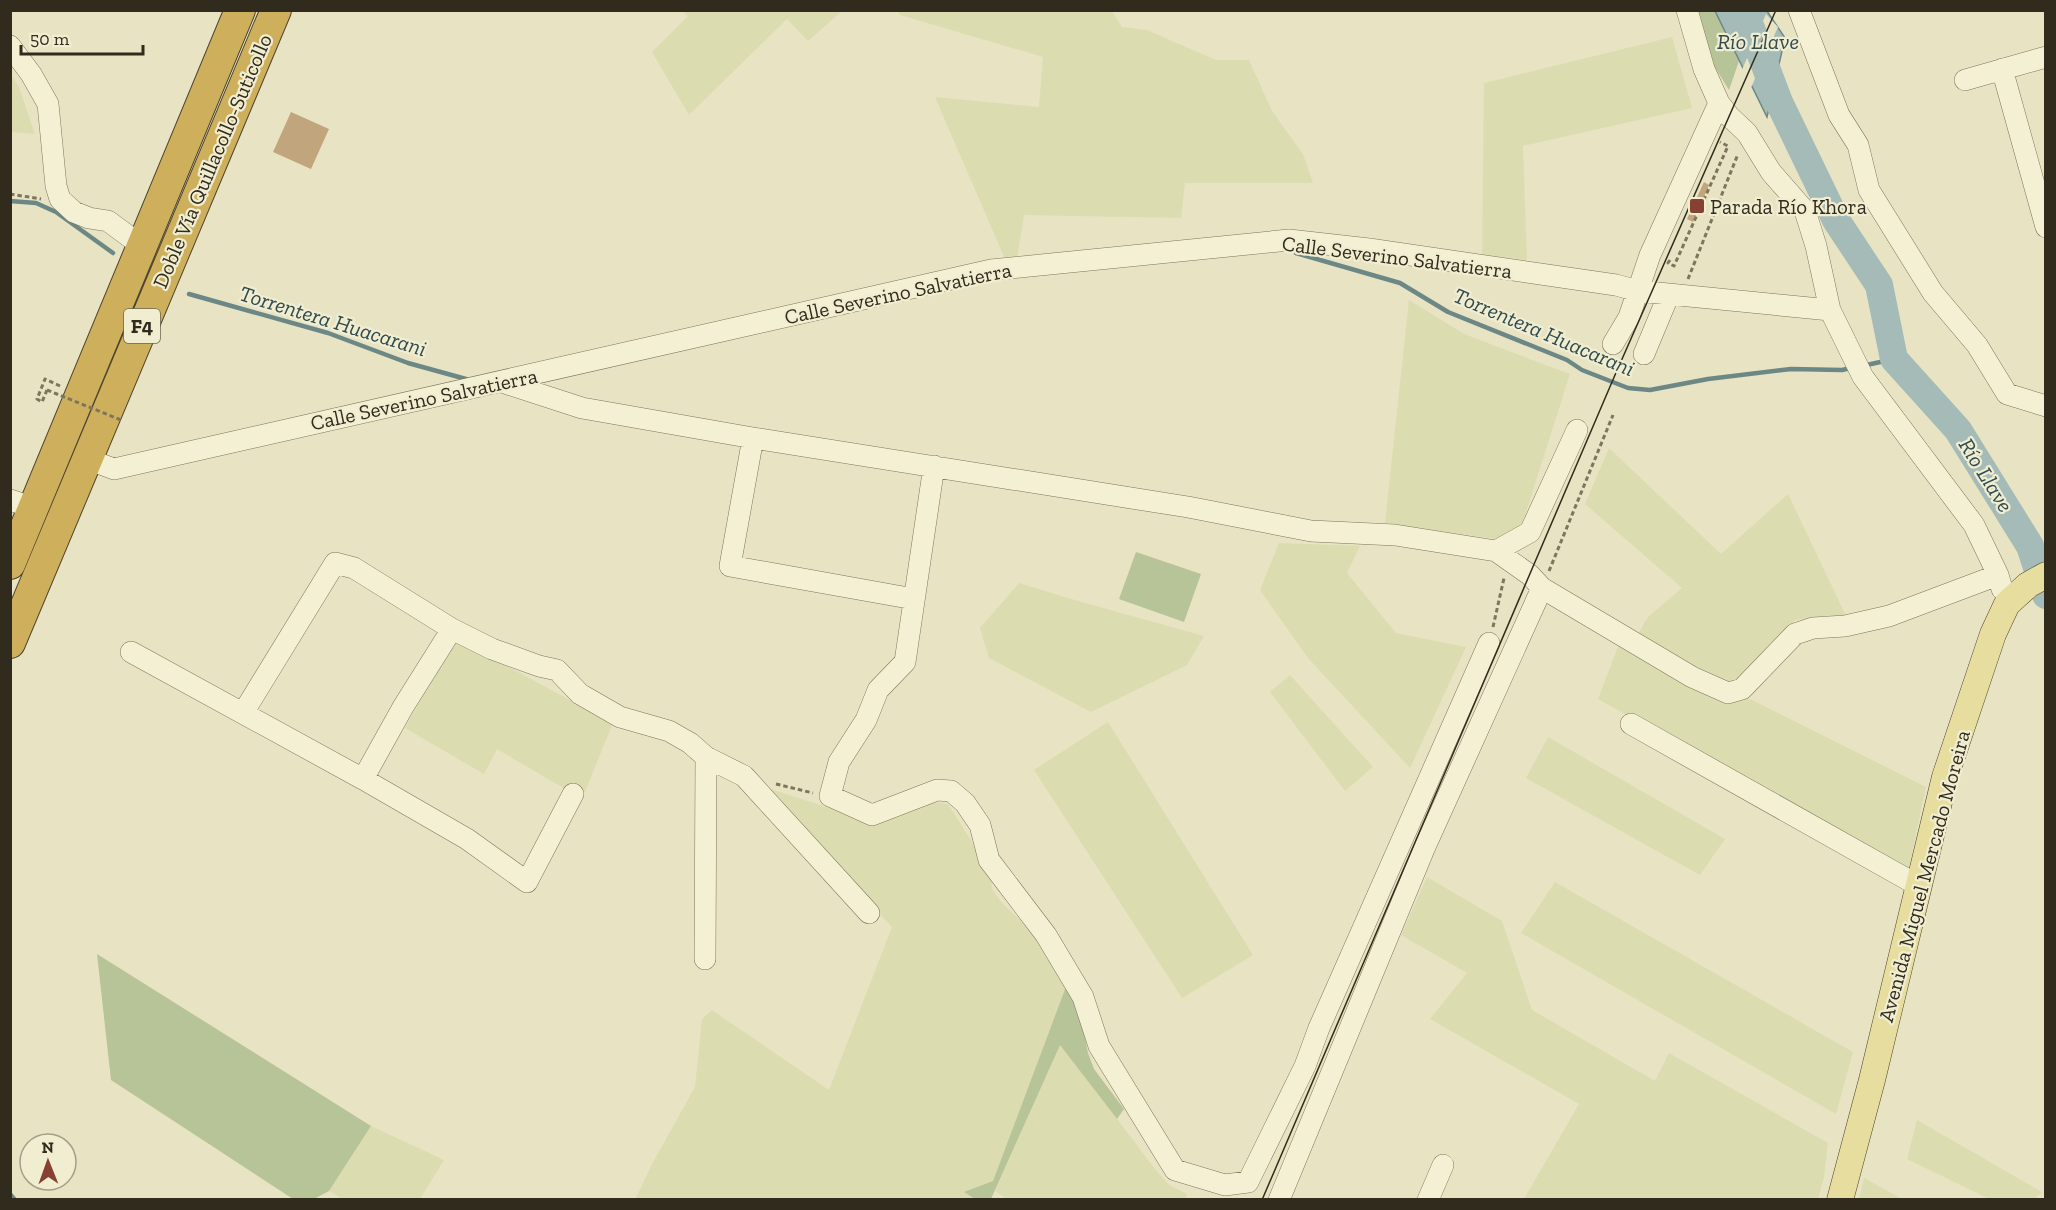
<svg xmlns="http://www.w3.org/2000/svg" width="2056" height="1210" viewBox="0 0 2056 1210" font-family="'Zilla Slab',serif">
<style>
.farmland{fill:#dcdcb1}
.green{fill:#b7c498}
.water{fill:#a4bbb8;stroke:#6c8886;stroke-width:1.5}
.pier{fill:#e8e3c2}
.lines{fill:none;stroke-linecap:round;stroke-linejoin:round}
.stream{stroke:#6c8886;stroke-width:4.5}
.river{stroke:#a4bbb8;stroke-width:28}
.building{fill:#c1a57d}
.minor-casing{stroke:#7f755c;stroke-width:22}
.major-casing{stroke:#4e432f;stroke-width:27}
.highway-casing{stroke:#4e432f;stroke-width:32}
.path{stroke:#7f755c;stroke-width:3;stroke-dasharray:4.5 3;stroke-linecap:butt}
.minor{stroke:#f4f0d4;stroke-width:21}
.major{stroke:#e7dd9e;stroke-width:26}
.highway{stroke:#ceb05c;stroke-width:30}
.tram{stroke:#312b1e;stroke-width:1.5}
.path-bridge{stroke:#7f755c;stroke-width:3;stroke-dasharray:4.5 3;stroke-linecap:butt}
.poi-dot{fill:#874133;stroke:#f0edd1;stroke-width:2}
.labels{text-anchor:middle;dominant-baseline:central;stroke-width:4.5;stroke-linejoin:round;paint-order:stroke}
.shield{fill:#f0edd1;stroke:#6a6554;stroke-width:1.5}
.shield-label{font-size:20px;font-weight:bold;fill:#312b1e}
.street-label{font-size:21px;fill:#312b1e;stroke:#f0edd1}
.poi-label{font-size:21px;fill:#312b1e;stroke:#f0edd1;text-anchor:start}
.water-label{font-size:22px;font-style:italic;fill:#2f4b4f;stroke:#f0edd1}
</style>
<rect width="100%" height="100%" fill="#e8e3c2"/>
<!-- farmland -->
<path class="farmland" d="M683,11H842L808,41L787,19L689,115L652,52L688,16Z
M898,11H1112L1122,27L1147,30L1216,60H1249L1272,111L1303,154L1313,183H1185L1181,218L1024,215L1017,259H1005L935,97L1039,107L1043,57L900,15Z
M1672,37L1692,108L1523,146L1527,260L1482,255L1484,83Z
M10,73L19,87L35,134L11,132Z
M1409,300L1464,334L1570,374L1522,525L1496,539L1385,523Z
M1609,448L1721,554L1788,494L1846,616L1795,620L1741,679L1726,684L1637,636L1648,617L1682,588L1585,504Z
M1279,543L1360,546L1347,573L1396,633L1466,647L1410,768L1308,658L1260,590Z
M1019,583L1078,601L1204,636L1187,665L1091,712L989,658L980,628Z
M454,638L613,723L582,799L497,749L484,774L405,728Z
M1619,644L1744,696L1926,787L1908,872L1598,699Z
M1290,675L1373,767L1345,791L1270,692Z
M1108,722L1253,955L1182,998L1034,770Z
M1548,737L1725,839L1700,875L1526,778Z
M758,785L870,821L928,801L948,804L991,872L992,889L1002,903L1038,937L1067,984L993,1181L965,1192L975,1199L635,1200L651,1166L695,1087L702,1019L712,1010L829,1090L892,927Z
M1427,877L1502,921L1532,1010L1655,1081L1669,1053L1828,1143L1824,1177L1818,1199H1524L1579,1104L1430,1019L1467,973L1401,935Z
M1555,882L1853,1052L1836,1114L1521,933Z
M1060,1044L1155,1169L1169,1185L1187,1194L1185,1200H1008L995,1191Z
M1917,1120L2042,1192L2034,1199H1989L1907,1159Z
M371,1126L444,1160L420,1199H343L329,1191Z
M1864,1178L1902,1199H1859Z"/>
<!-- green -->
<path class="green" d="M1694,11H1715L1739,61L1729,90L1706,53Z
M1136,552L1201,574L1184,622L1119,599Z
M97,954L371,1126L329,1191L314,1199H293L111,1080Z
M1067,984L1080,1012L1088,1053L1094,1069L1124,1109L1117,1119L1060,1045L991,1199H975L964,1192L993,1181Z"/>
<!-- water -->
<path class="water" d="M1715,11H1767L1785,38L1767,117Z"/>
<!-- pier -->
<path class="pier" d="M1766,14L1778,27L1750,90L1741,72Z"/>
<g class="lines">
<!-- stream -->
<path class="stream" d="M10,201L36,203L56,212L113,253
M1296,253L1400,283L1448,312L1567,360L1582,370L1628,388L1650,390L1708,379L1791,369L1842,370L1851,368
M189,294L328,333L408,363L466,379
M1862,366L1894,359
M10,1194L15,1200"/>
<!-- river -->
<path class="river" d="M1744,10L1779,102L1836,220L1879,285L1894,359L1958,430L2030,546L2046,595"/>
</g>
<!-- building -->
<path class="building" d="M291,112L329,129L311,169L273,152Z
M1704,182L1709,185L1693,222L1687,219Z"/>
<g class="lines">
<!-- minor casing -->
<g class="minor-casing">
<path id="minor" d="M1687,10L1704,69L1719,103L1729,116L1747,133L1771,172L1805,211L1816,246L1830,310L1863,377L1974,525L1998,575L2002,589
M1799,10L1839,115L1858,145L1869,190L1933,293L1977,345L2007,394L2046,406
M10,46L31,74L48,104L56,186L60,199L74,212L89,218L108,221L142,246
M2002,69L2046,227
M1965,80L2046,57
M1613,344L1629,317L1650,255L1719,103
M1644,354L1669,294
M502,382L582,408L753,438L1188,507L1311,531L1395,535L1496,551L1530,575L1542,588L1692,677L1728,693L1742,689L1795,634L1813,628L1845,626L1889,616L1998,575
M753,438L730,566L914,599
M87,459L114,469L991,270L1289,240L1369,249L1616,285L1638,291L1830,310
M934,466L905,662L878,690L866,720L839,762L830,796L872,815L937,790L951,791L965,803L980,825L989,860L1046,935L1083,997L1099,1046L1175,1170L1225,1185L1248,1182L1305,1066L1319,1028L1489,643
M10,500L34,508
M1496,551L1530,532L1577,430
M131,652L363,779L467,839L527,882L573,794
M243,713L335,563L354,568L452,629L492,649L539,666L557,670L580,694L620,717L669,731L690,743L706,757L744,776L869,913
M1631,724L1919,886
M363,779L403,707L452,629
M705,959L706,757
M1279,1200L1424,849L1542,588
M1428,1200L1443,1165"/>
</g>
<!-- major casing -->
<g class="major-casing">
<path id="major" d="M1840,1200L1872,1080L1945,777L1993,634L2007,604L2028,585L2046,575"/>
</g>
<!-- highway casing -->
<g class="highway-casing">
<path id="highway" d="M10,564L240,10
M10,643L276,10"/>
</g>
<!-- path -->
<path class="path" d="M10,194L41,199
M1670,260L1668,263L1674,266L1728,146L1720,142
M1688,279L1738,154
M47,390L42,402L37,399L45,379L60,386
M1549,571L1613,415
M1493,627L1504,578
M776,784L813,793"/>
<!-- minor -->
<use href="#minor" class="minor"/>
<!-- major -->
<use href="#major" class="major"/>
<!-- highway -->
<use href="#highway" class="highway"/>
<!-- tram -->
<path class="tram" d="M1262,1200L1615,375L1776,10"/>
<!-- path-bridge -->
<path class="path-bridge" d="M47,390L121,420"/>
</g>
<!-- markers -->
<rect class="poi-dot" x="1689" y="198" width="16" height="16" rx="3"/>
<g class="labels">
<!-- shield labels -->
<rect class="shield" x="124" y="309" width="36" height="34" rx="4.5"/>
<g class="shield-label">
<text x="142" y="326">F4</text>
</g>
<!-- street labels -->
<g class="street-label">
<text transform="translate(212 161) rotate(-67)">Doble Vía Quillacollo-Suticollo</text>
<text transform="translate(1397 257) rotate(7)">Calle Severino Salvatierra</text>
<text transform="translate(898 293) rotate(-12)">Calle Severino Salvatierra</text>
<text transform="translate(424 399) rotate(-12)">Calle Severino Salvatierra</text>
<text transform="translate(1924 876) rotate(-75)">Avenida Miguel Mercado Moreira</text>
</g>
<!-- poi labels -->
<g class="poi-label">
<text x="1710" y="206">Parada Río Khora</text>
</g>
<!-- water labels -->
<g class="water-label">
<text x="1758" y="41">Río Llave</text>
<text transform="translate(333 321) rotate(17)">Torrentera Huacarani</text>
<text transform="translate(1544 332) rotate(23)">Torrentera Huacarani</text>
<text transform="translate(1986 475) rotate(58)">Río Llave</text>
</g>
</g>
<!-- border -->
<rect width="2056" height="1210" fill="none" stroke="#312b1e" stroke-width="24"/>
<!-- north arrow -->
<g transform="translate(48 1162) rotate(359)"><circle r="28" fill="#f0edd1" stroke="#a49f89" stroke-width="1.5"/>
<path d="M0-4.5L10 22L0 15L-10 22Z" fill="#874133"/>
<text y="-9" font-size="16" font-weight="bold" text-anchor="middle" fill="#312b1e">N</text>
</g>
<!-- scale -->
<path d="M21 45v9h122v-9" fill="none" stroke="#312b1e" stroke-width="3"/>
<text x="30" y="45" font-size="18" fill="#312b1e" stroke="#f0edd1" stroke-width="4.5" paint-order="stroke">50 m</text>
</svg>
